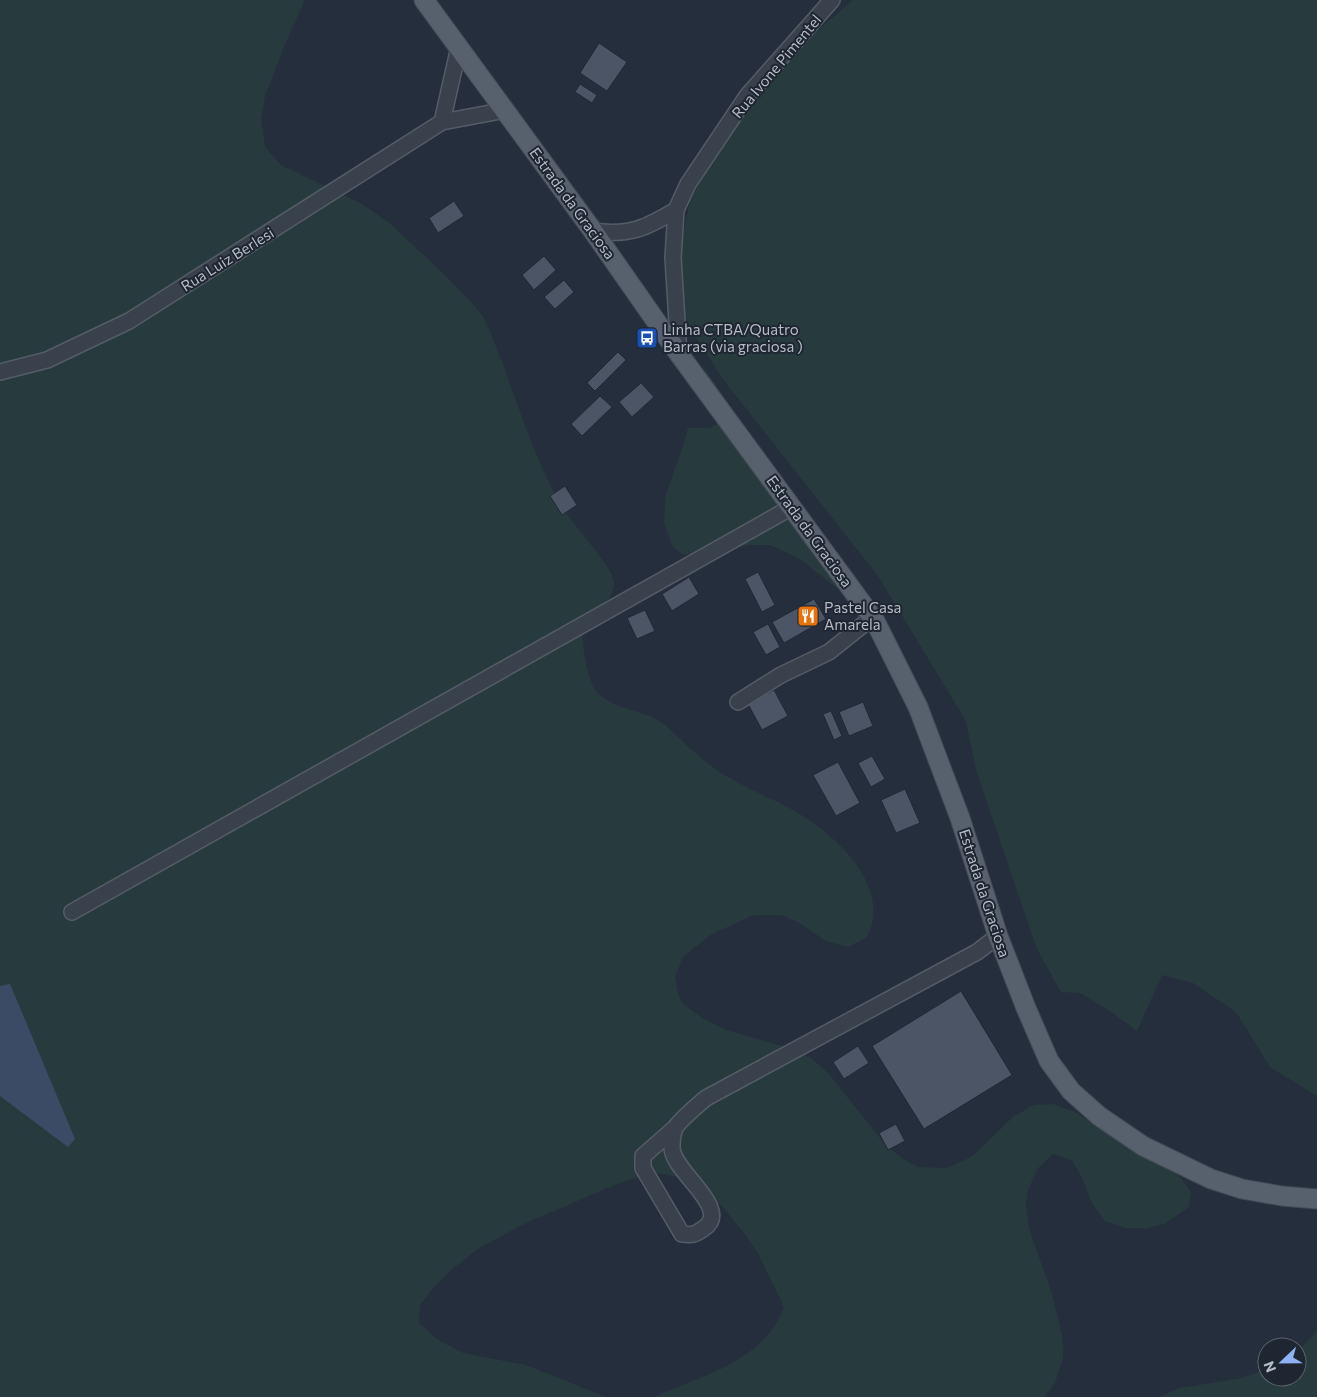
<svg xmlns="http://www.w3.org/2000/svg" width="1317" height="1397" viewBox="0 0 1317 1397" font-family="Commissioner,sans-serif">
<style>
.green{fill:#273b3e}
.water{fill:#3b4b66}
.building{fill:#4b5566;stroke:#202834}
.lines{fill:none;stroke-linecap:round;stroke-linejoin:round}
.minor-casing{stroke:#545c68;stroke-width:18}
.major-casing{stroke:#424a56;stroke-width:21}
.minor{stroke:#39414d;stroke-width:15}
.major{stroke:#57606d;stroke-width:19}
.labels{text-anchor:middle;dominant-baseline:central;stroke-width:4;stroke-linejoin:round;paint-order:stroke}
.street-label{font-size:15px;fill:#b5bcc8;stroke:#1e2632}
.poi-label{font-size:15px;fill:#b5bcc8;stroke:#1e2632;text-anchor:start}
</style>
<rect width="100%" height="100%" fill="#252e3d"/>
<!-- green -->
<path class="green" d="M0,0H305L285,44L265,96L261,120L265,147L281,165L362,204L388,222L444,274L475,306L484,318C512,380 528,448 562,507C572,524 613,567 614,582C615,598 592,624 582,637C584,653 587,682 599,694C616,710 642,710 661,722C668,727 675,734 681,740C696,754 711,767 728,777C748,789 769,797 789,808C826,828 880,872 873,920C872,925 869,932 867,937L848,947L826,941L801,924L782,915H754L710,935L683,957L675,976L678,995L684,1005L704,1019L726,1030L793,1049L811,1058L828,1073L884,1143L903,1159L918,1167L947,1168L973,1156L1014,1116L1034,1105L1053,1104L1075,1112L1127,1147L1165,1167L1180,1177L1191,1192L1189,1207L1164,1224L1148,1228H1125L1105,1221L1093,1205L1082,1178L1072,1160L1053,1154L1038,1168L1028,1190L1026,1206L1029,1228L1052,1294L1062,1335L1063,1358L1055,1383L1045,1397H653C701,1376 765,1361 784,1307L759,1255L745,1234L721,1205L703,1190L684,1178L657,1173L624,1181L526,1223L479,1248L450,1271L433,1288L420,1305L419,1323L438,1340L463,1353L526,1365L606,1397H0Z
M853,0H1317V1096L1270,1067L1236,1012L1193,983L1162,975L1137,1031L1107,1009L1080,993L1061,992L1037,949L976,770L966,721L878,576L722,378L685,318L678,261L690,200L728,132L782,61Z
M702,365L803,512L858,605L800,559L770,545H749L703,555L682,554L673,547L664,523L666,494L683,446L688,428H710L724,421L726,412Z
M1317,1331V1397H1159L1180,1388L1242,1378L1267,1369V1377H1297V1352Z"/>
<!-- water -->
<path class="water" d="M10,984L75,1139L68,1147L0,1096V986Z"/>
<!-- building -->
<path class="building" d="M599,43L627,62L607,91L580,73Z
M580,84L597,95L592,103L575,92Z
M454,201L464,216L438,233L429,218Z
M544,256L556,270L534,290L522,275Z
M564,280L574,292L555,309L544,297Z
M618,352L626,360L595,391L587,383Z
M641,383L654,397L632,417L619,402Z
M600,396L612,407L582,436L571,424Z
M565,486L577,505L562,515L550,496Z
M758,572L775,605L762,612L745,579Z
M689,577L699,594L672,611L662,594Z
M814,599L826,619L784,643L772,622Z
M645,610L655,631L637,639L627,618Z
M768,624L780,647L766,655L753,632Z
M774,690L788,716L762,730L748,704Z
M863,702L873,726L849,736L839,712Z
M831,711L842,736L834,740L823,714Z
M872,756L885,779L871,787L858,763Z
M838,762L860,803L836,816L813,775Z
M905,789L920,823L896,833L881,800Z
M961,991L1012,1075L924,1129L872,1046Z
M858,1046L869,1063L844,1079L833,1062Z
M896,1124L905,1141L888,1150L879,1133Z"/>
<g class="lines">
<!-- minor casing -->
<g class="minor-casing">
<path id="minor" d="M442,122L459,47
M593,231C630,236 646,228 676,210
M679,354L673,258L676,210L688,184L747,96L832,0
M0,372L47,360L129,321L442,122L506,110
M738,702L781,675L829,652L864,624L875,621
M72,912L792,507
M676,1127L643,1156V1168L682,1234C693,1235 694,1235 703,1229C734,1209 671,1171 672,1147C672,1142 673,1133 675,1128C679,1121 699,1104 706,1098L977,952L998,936"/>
</g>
<!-- major casing -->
<g class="major-casing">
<path id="major" d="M424,0L593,231L679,354L875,621L918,707L960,818L998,936L1026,1008L1049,1061L1071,1091L1099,1116L1143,1146L1211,1179L1242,1189L1282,1196L1317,1199"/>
</g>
<!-- minor -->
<use href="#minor" class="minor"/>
<!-- major -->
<use href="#major" class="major"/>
</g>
<!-- icons -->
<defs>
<g id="bus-square" transform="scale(1.125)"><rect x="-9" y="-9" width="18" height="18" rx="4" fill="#1a4fb4" stroke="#1e2632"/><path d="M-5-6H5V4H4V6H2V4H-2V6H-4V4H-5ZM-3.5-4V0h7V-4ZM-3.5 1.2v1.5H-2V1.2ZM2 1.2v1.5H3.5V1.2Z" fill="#fff"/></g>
<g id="restaurant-square" transform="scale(1.125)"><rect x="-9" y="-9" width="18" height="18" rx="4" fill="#e8710a" stroke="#1e2632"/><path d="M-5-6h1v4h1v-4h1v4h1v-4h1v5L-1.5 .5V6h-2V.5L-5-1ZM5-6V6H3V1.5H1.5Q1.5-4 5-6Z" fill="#fff"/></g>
</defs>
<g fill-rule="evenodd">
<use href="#bus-square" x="647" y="338"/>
<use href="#restaurant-square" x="808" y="616"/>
</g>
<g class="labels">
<!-- street labels -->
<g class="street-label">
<text transform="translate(776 66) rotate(-50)">Rua Ivone Pimentel</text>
<text transform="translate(573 203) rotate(54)">Estrada da Graciosa</text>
<text transform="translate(227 259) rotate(-32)">Rua Luiz Berlesi</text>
<text transform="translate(810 531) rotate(54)">Estrada da Graciosa</text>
<text transform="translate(985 893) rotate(72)">Estrada da Graciosa</text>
</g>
<!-- poi labels -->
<g class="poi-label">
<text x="663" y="329">Linha CTBA/Quatro<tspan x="663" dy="17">Barras (via graciosa )</tspan></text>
<text x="824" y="607">Pastel Casa<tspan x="824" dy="17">Amarela</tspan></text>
</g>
</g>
<!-- north arrow -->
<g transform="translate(1282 1362) rotate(248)"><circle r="24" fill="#1e2632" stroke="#5a626e"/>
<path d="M0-4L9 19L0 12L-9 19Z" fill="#8eb2f4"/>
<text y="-8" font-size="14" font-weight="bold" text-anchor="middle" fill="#b5bcc8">N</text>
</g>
</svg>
